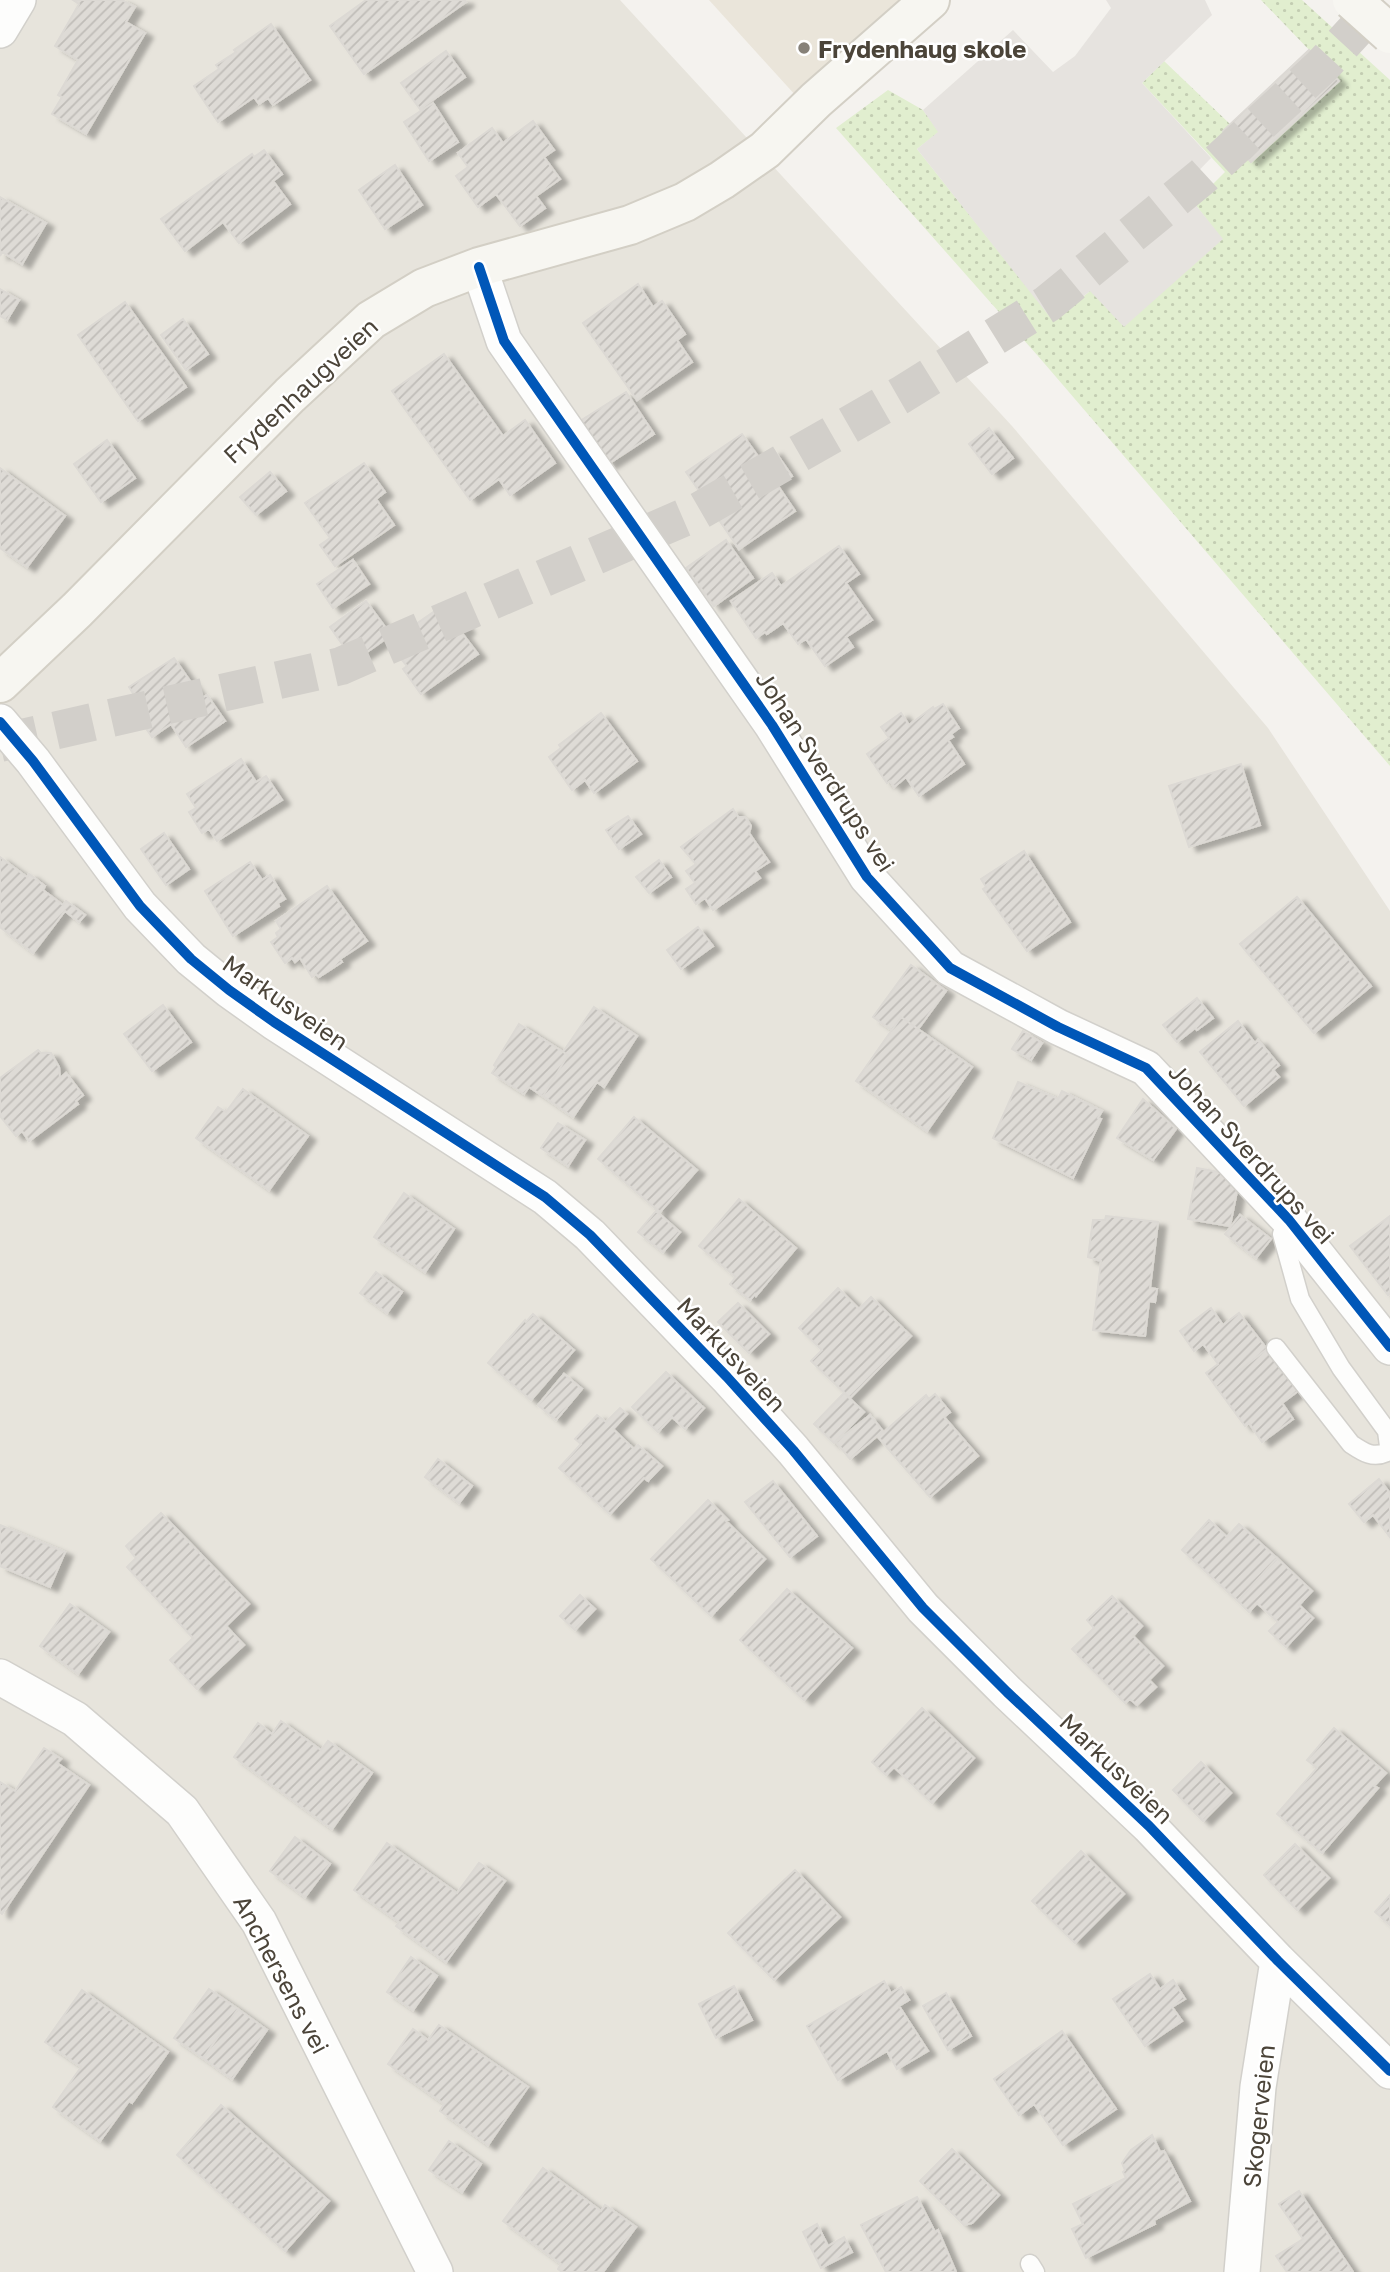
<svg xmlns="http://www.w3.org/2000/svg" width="1390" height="2272" viewBox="0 0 1390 2272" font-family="'Golos Text',sans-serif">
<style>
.residential{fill:#e7e4dc}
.education{fill:#eae5da}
.grass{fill:url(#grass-dots)}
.parking{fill:#e6e3df}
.building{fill:url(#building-hatch);stroke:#dcd9d4;stroke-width:2;filter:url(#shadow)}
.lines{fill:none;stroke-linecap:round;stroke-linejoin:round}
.trunk-tunnel{stroke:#d2cfca;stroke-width:38;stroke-dasharray:38 19;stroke-linecap:butt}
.service-casing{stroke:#d2d0cb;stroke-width:21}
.minor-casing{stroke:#d2d0cb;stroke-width:38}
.secondary-casing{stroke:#d3cfc5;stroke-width:42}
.service{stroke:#fdfdfc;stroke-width:18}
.minor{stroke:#fdfdfc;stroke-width:35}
.secondary{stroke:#f7f6f1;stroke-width:38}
.secondary-bridge-casing{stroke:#d3cfc5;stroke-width:42;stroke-linecap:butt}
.secondary-bridge{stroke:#f7f6f1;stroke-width:38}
.cycleway-casing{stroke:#fff;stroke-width:15}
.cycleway{stroke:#0057b8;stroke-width:10}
.poi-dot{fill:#868178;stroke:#fff;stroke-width:2.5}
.labels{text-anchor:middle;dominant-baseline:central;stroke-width:5;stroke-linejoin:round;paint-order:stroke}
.poi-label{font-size:24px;font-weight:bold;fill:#4b4439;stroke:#fff;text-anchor:start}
.street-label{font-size:24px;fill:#4b4439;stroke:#fff}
</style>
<defs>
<pattern id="grass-dots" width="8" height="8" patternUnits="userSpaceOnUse" patternTransform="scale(1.75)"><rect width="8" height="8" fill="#e1eecf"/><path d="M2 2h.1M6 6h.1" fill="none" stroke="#c3cdb2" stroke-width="1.8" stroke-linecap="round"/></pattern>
<pattern id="building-hatch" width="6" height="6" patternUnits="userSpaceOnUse" patternTransform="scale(1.75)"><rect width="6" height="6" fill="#dedbd6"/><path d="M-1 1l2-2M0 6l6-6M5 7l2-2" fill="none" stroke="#c0bdb8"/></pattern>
<filter id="shadow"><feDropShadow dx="8" dy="4.5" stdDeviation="2" flood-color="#0004"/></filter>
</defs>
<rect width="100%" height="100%" fill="#f4f2ee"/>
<!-- residential -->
<path class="residential" d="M0,0H620L1012,426L1268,728L1390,911V2272H0Z"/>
<!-- education -->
<path class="education" d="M709,0H913L797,97Z"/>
<!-- grass -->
<path class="grass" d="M1261,0H1302L1390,80V766L1038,356L836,128L888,90L923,110L939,132L917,149L1054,321L1090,291L1222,239L1194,203L1225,172L1142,83L1164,61L1230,124L1223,131L1339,81Z"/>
<!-- parking -->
<path class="parking" d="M1106,0H1205L1212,15L1142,83L1211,158L1182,188L1223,239L1124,327L1090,291L1053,321L917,149L938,132L923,110L1013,30L1053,72L1075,56L1111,8Z"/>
<!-- building -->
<path class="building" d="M73,0H122L135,7L126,22L145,33L86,134L52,114L62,97L58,95L78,60L55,46L79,4Z
M366,0H465L466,2L364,74L330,26Z
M271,24L310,80L273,105L268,98L259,104L254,97L218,122L194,86L219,69L216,65L236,52L234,50Z
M1309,50L1339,81L1251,162L1223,131Z
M446,51L465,77L420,109L401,83Z
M433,103L458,142L429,161L404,122Z
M533,121L554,150L544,157L560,179L536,196L545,208L520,226L496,194L478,207L456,176L468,167L458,153L492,128L503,143Z
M264,150L282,174L273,181L290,204L239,243L223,222L185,251L161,219L252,154L254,157Z
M395,165L422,205L385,229L359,190Z
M0,197L46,223L22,264L2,252L0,256Z
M638,284L653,307L662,301L685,334L677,340L692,362L637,400L583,323Z
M0,289L19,300L7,320L0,316Z
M125,302L186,387L138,421L78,335Z
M183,319L208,354L186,370L161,335Z
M444,354L503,436L525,420L555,463L510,495L499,479L470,500L392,391Z
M626,392L654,434L608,464L580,421Z
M989,428L1013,458L992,474L969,444Z
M742,434L760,459L774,450L792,476L778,486L795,511L739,549L686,472Z
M107,440L135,478L101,502L74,464Z
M364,463L385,492L376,499L394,525L335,566L320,545L330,538L305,503Z
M0,468L65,516L27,567L0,548Z
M270,472L286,491L256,515L240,497Z
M726,540L753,578L714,606L686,568Z
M839,546L859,574L846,583L872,620L846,637L853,647L825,666L806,639L798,644L783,623L767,634L765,632L756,638L731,601L772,573L781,586Z
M353,560L369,584L333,608L317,584Z
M366,601L391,635L354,661L330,627Z
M448,602L467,629L462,633L478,654L421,694L403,669L407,666L402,660L415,651L403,633Z
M174,658L202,698L207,695L225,721L186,747L171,724L152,737L136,714L143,709L129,687Z
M943,704L959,728L951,734L953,737L948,740L964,764L919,796L906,777L894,787L890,781L887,783L867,754L889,738L881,727L901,713L909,725L933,707L934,709Z
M601,713L637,761L594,793L585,780L572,790L549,757L561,748L559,745Z
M241,759L256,782L266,776L282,800L217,841L209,829L202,833L189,812L196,808L187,794Z
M1241,764L1260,825L1189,847L1169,786Z
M733,809L738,817H745L751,826L749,833L769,862L755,871L760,878L713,910L705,898L696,904L686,889L695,883L686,871L696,864L681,847Z
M628,816L641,834L619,849L606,830Z
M164,833L189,869L166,885L141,849Z
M1024,851L1070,922L1027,951L983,889L986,887L981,879Z
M0,857L27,877L29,874L45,886L43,890L63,905L66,901L85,915L79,922L65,911L33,953L0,927Z
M659,860L671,877L649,893L636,877Z
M250,862L262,880L270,875L285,899L278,903L279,906L233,936L205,891Z
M327,886L367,941L340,959L342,962L319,977L316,974L312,977L300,958L295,962L292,958L285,963L271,942L278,937L276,933L281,929L276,921Z
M1297,897L1371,986L1314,1033L1240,944Z
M698,927L713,946L681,969L667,950Z
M911,965L946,991L918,1029L901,1017L892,1030L873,1017Z
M1197,998L1213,1018L1197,1030L1195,1028L1177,1042L1163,1025Z
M163,1005L191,1042L152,1071L124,1034Z
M594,1007L637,1036L604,1087L597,1082L573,1117L543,1096L568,1055L563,1052Z
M901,1017L972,1067L927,1131L856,1081Z
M1238,1021L1255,1043L1258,1040L1279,1065L1273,1070L1279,1077L1244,1106L1200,1052Z
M519,1024L568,1055L543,1096L529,1087L524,1094L492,1073L496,1067L494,1065Z
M1023,1031L1042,1043L1031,1060L1012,1049Z
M38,1050L41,1053H51L59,1067L60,1078L66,1073L83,1095L76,1101L78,1104L29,1141L22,1131L16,1136L0,1116V1078Z
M1018,1082L1058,1099L1062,1091L1102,1111L1098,1118L1101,1119L1073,1178L993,1138Z
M243,1089L308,1136L269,1190L196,1138L218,1107L226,1112Z
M1143,1099L1176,1129L1153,1160L1117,1138Z
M634,1117L697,1170L660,1212L598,1159Z
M558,1123L585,1140L568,1166L541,1148Z
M1197,1168L1240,1176L1230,1226L1188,1219Z
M404,1193L454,1229L425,1272L374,1237Z
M739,1199L796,1248L756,1296L755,1294L750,1300L730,1284L736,1277L699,1246Z
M656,1211L680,1232L663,1252L638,1232Z
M1240,1215L1271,1239L1256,1258L1225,1234Z
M1106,1216L1158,1222L1150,1288L1157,1289L1155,1302L1149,1301L1145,1336L1093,1330L1101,1261L1088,1257L1093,1220H1105Z
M1390,1216V1293L1388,1295L1350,1246Z
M376,1272L402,1292L387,1313L360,1293Z
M838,1288L859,1309L871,1297L911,1336L850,1398L811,1361L822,1350L799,1328Z
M738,1303L769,1334L749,1353L718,1322Z
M1211,1308L1223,1325L1239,1313L1267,1349L1217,1388L1206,1373L1218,1364L1203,1344L1194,1351L1180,1331Z
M533,1314L574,1350L531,1400L488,1363L525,1320L526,1322Z
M1267,1349L1298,1391L1282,1403L1293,1419L1262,1442L1249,1423L1245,1426L1217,1388Z
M666,1372L704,1408L685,1429L672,1417L658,1432L632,1407Z
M564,1374L582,1389L556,1420L538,1405Z
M844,1393L864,1412L834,1443L814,1424Z
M935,1394L950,1412L944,1417L978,1456L930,1497L878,1437L926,1395L929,1399Z
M620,1408L627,1414L613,1429L634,1449L638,1445L662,1466L648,1481L644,1478L610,1514L559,1468L581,1444L575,1439L597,1415L606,1422Z
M870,1415L883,1431L850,1459L836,1442Z
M438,1459L472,1486L459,1503L425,1477Z
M1379,1479L1390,1493V1537L1373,1515L1364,1522L1349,1504Z
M773,1481L817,1536L790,1557L745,1502Z
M708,1500L728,1520L726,1521L765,1559L711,1616L651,1559Z
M161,1513L249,1604L226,1626L244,1645L197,1689L170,1660L193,1638L127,1567L136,1558L126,1546Z
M1209,1520L1227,1537L1239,1524L1277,1558L1238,1601L1182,1550Z
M0,1525L65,1552L50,1587L0,1566Z
M1277,1558L1312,1591L1299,1605L1313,1618L1286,1647L1269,1631L1278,1622L1257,1603L1249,1612L1238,1601Z
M787,1589L852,1648L804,1700L740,1640Z
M580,1595L595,1609L575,1630L560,1616Z
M1112,1596L1142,1626L1133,1636L1163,1666L1149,1680L1156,1687L1137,1705L1130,1699L1125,1703L1072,1649L1094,1628L1087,1620Z
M70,1604L109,1632L78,1674L40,1646Z
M922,1708L974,1758L932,1803L894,1767L886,1775L872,1762Z
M281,1721L321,1750L328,1741L372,1773L332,1829L234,1757L258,1723L272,1734Z
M1334,1728L1386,1773L1374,1786L1378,1788L1322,1853L1277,1814L1317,1768L1307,1760Z
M44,1748L61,1759L57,1763L89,1785L2,1914L0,1912V1782L15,1791Z
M1201,1762L1231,1793L1203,1821L1173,1790Z
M295,1837L330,1864L305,1897L270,1871Z
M387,1843L457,1893L479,1863L505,1881L446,1962L396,1926L399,1922L354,1890Z
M1295,1844L1329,1878L1297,1910L1264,1875Z
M1081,1851L1124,1894L1075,1943L1032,1901Z
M795,1870L840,1917L774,1980L728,1933Z
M1390,1895V1925L1375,1912Z
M411,1957L437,1976L413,2010L387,1992Z
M1150,1974L1160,1989L1173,1980L1185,1999L1172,2007L1182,2021L1145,2046L1113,1999Z
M884,1981L891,1993L901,1987L909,2000L899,2006L928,2051L897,2069L887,2051L838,2080L807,2026Z
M734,1986L752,2020L716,2038L699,2004Z
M209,1989L238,2009L203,2058L174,2038Z
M82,1990L168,2052L132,2103L129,2101L100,2141L53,2107L81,2067L45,2042Z
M946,1993L971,2036L948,2050L923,2006Z
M238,2009L267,2030L232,2079L203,2058Z
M439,2025L528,2087L488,2145L440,2111L444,2104L388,2064L413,2029L428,2040Z
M1062,2031L1116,2109L1063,2145L1034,2104L1019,2115L994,2079Z
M221,2105L329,2201L285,2251L177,2155Z
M1152,2135L1160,2152L1164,2151L1190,2201L1154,2220L1155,2224L1086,2258L1072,2229L1083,2224L1073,2204L1126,2178L1123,2172L1125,2170L1122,2163L1131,2150Z
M449,2141L481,2164L462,2192L429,2170Z
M952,2149L999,2195L972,2223L964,2225L920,2181Z
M543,2168L601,2211L605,2205L636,2227L603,2272H562L558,2269L561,2264L503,2221Z
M1299,2191L1353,2272H1287L1276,2256L1303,2239L1279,2204Z
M917,2197L935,2232L938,2230L956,2272H886L861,2225Z
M817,2224L828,2246L844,2237L852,2252L821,2268L803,2232Z"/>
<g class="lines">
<!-- trunk-tunnel -->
<path class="trunk-tunnel" d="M0,743L341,666L699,511L901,395L1047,304L1203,176L1321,67L1383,0"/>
<!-- service casing -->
<g class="service-casing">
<path id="service" d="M1276,1348L1351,1444C1363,1452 1373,1459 1387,1452L1389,1446L1387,1431L1341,1368L1300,1299L1282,1234L1289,1220
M1030,2264L1035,2272"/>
</g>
<!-- minor casing -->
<g class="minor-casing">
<path id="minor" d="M0,30L18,0
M479,267L504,341L772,725L867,877L950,968L1058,1027L1146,1068L1289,1220L1390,1347
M0,722L33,761L140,906L191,959L229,990L274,1022L545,1197L590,1235L727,1377L793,1450L923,1608L1007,1692L1149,1826L1278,1961L1390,2071
M0,1677L75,1719L182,1811L259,1922L435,2272
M1242,2272L1258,2087L1278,1961"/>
</g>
<!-- secondary casing -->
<g class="secondary-casing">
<path id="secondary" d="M0,683L77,610L290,395L371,320L424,288L479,267L630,225L685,202L722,180L765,150L816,100L930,0"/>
</g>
<!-- service -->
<use href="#service" class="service"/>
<!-- minor -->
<use href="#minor" class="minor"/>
<!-- secondary -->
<use href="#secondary" class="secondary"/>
<!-- secondary-bridge casing -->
<g class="secondary-bridge-casing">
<path id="secondary-bridge" d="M1352,0L1390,34"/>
</g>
<!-- secondary-bridge -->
<use href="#secondary-bridge" class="secondary-bridge"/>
<!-- cycleway casing -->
<g class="cycleway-casing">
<path id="cycleway" d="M479,267L504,341L772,725L867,877L950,968L1058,1027L1146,1068L1289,1220L1390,1347
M0,722L33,761L140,906L191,959L229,990L274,1022L545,1197L590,1235L727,1377L793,1450L923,1608L1007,1692L1149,1826L1278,1961L1390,2071"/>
</g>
<!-- cycleway -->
<use href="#cycleway" class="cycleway"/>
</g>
<!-- markers -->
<circle class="poi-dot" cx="804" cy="48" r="7"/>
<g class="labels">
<!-- poi labels -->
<g class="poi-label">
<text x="818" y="48">Frydenhaug skole</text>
</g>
<!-- street labels -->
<g class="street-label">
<text transform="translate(300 390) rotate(-43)">Frydenhaugveien</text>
<text transform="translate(826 771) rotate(57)">Johan Sverdrups vei</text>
<text transform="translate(286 1002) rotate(35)">Markusveien</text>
<text transform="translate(1252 1153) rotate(48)">Johan Sverdrups vei</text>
<text transform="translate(732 1354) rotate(47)">Markusveien</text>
<text transform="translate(1117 1768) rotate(44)">Markusveien</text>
<text transform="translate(282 1974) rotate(62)">Anchersens vei</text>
<text transform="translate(1258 2116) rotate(-84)">Skogerveien</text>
</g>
</g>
</svg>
